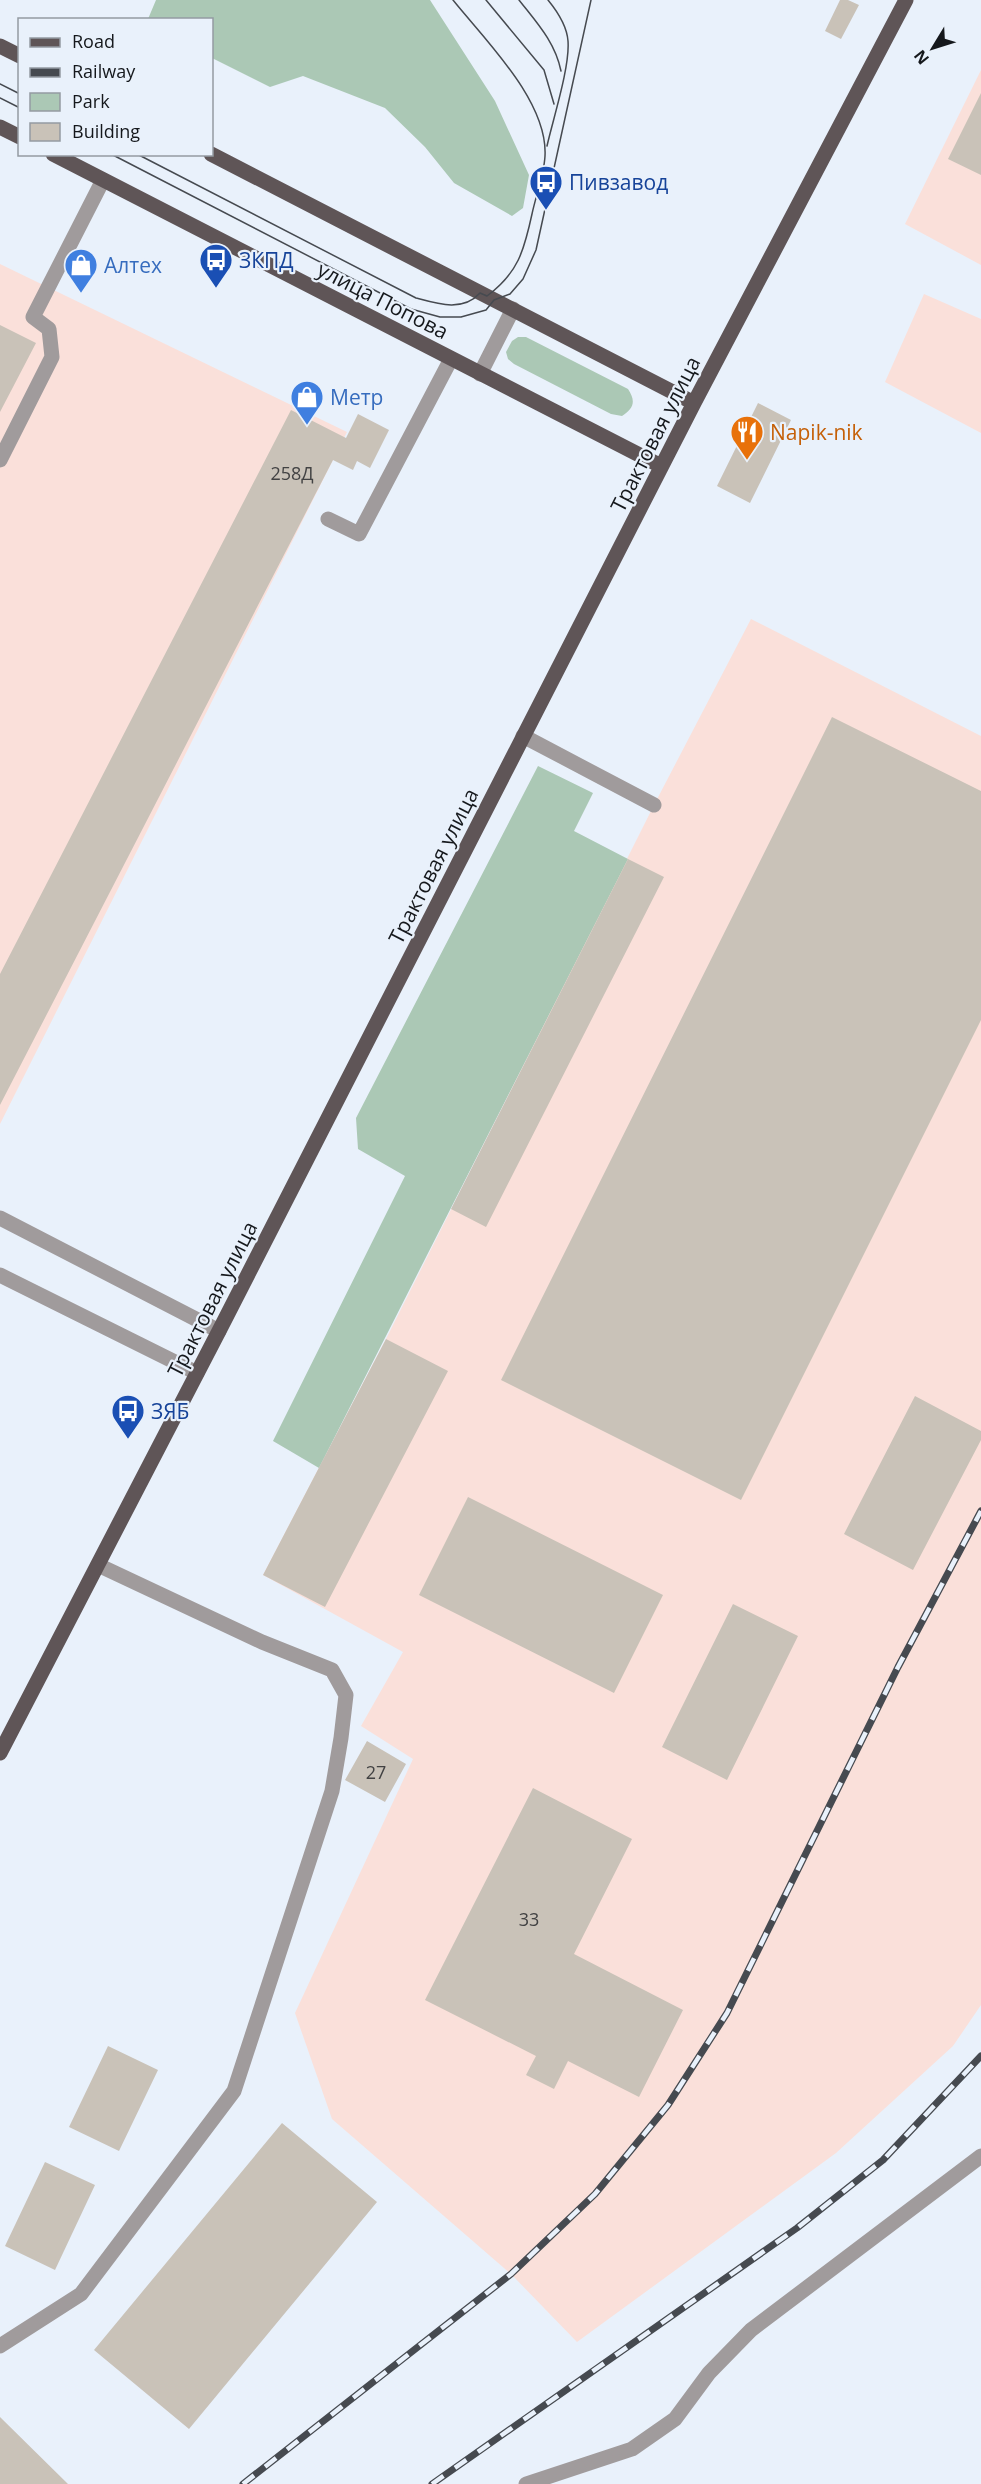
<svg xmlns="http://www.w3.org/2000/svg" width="981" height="2484" viewBox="0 0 981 2484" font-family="'Open Sans',sans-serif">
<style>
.industrial{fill:#fae0da}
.green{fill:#abc8b5}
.building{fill:#c9c2b8}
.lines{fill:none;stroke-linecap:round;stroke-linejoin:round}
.minor{stroke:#a09b9c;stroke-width:15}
.major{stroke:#5f5557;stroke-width:15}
.tram{stroke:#464a50;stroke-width:1.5}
.rail-casing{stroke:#464a50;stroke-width:7}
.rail{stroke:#e9f1fb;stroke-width:4.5;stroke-dasharray:14;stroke-linecap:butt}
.labels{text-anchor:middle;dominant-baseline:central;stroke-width:4.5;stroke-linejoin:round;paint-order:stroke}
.number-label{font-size:18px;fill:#424243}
.transit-label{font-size:21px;fill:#164399;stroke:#e9f1fb;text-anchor:start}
.shop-label{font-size:21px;fill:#366cbe;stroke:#e9f1fb;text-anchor:start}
.street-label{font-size:21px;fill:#15181c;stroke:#e9f1fb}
.food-label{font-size:21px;fill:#c56008;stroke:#e9f1fb;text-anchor:start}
</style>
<rect width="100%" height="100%" fill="#e9f1fb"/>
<!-- industrial -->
<path class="industrial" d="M981,70V265L905,224Z
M0,264L347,432L0,1124Z
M924,294L981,319V433L885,382Z
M751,619L981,736V2005L953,2046L836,2153L577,2342L511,2274L332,2119L295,2013L413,1759L361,1726L403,1652L263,1575L386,1339L654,805Z"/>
<!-- green -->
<path class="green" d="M156,0H430L495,101L529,175L523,208L512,216L454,183L425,147L385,108L303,76L270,87L212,58V20L148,19Z
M518,337H526L628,389C636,401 634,408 622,416L611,414L514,364L508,359L506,352L512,341Z
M538,766L593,793L574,831L628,859L319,1468L273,1441L405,1176L358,1149L356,1118Z"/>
<!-- building -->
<path class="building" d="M840,0H848L859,5L841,39L825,31Z
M981,93V175L948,159Z
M0,325L36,343L0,412Z
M758,403L791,420L750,503L717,486Z
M291,410L346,438L358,414L389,430L370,468L357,461L353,470L333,460L0,1105V974Z
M832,717L981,791V1020L741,1500L501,1380Z
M628,859L664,877L486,1227L451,1209Z
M386,1339L448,1371L325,1607L263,1575Z
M915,1396L981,1431V1440L913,1570L844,1534Z
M468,1497L663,1595L614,1693L419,1595Z
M733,1604L798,1636L727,1780L662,1747Z
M367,1741L406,1764L385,1802L345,1780Z
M533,1788L632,1839L574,1954L683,2010L639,2097L568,2061L554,2089L526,2075L536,2056L425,2000Z
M108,2046L158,2070L119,2151L69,2127Z
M282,2123L377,2202L189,2429L94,2350Z
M45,2162L95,2185L55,2270L5,2246Z
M0,2417L68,2484H0Z"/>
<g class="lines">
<!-- minor -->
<path class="minor" d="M480,374L513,309
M0,460L52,357L49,329L33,317L103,180
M328,519L359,534L451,359
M523,736L654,805
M0,1218L219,1331
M0,1275L197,1373
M0,2346L81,2294L234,2091L332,1791L341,1738L346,1695L332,1670L262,1642L98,1565
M526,2484L632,2449L675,2419L709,2373L751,2330L981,2156"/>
<!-- major -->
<path class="major" d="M0,46L20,56
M0,127L20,137
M53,154L661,466
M211,154L694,403
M0,1753L219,1331L694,403L906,0"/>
<!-- tram -->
<path class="tram" d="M486,0L544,70L554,104
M519,0C537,23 555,42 561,71
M0,84L20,94
M0,98L20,108
M547,146C553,119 570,67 568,41C567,27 557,11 548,0
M111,154L411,309L440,317H461L486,310L494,300L510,294L523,279L536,250L591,0
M137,154L416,298C438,304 463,312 480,293L487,296C518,273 524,251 532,214C536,195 544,175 545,156C548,101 485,40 453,0"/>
<!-- rail casing -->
<g class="rail-casing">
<path id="rail" d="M243,2484L511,2274L595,2194L668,2105L727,2013L898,1667L981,1511
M432,2484L797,2228L883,2160L981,2056"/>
</g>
<!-- rail -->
<use href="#rail" class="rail"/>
</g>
<!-- icons -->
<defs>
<g id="bus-pin" transform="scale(1.725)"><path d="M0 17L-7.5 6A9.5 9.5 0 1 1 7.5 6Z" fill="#1a4fb4" stroke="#e9f1fb"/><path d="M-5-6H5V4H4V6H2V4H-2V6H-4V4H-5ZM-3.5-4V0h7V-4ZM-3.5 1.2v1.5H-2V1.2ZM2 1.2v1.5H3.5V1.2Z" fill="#fff"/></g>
<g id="shop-pin" transform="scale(1.725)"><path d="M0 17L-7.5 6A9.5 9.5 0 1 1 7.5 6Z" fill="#3f7fe0" stroke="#e9f1fb"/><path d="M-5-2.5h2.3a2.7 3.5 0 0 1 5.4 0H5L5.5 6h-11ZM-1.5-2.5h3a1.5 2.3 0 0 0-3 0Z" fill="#fff"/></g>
<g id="restaurant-pin" transform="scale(1.725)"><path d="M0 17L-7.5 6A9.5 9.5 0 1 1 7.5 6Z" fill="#e8710a" stroke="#e9f1fb"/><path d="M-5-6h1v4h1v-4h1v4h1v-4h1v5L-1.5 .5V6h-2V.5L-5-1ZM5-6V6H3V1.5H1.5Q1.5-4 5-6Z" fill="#fff"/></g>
</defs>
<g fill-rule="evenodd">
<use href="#bus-pin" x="546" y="182"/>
<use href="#bus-pin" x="216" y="260"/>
<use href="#shop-pin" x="81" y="265"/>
<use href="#shop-pin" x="307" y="397"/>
<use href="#restaurant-pin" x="747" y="432"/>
<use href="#bus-pin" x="128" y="1411"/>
</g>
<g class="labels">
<!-- number labels -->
<g class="number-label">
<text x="292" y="473">258Д</text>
<text x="376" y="1772">27</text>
<text x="529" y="1919">33</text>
</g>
<!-- transit labels -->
<g class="transit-label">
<text x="569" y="182">Пивзавод</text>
<text x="239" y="260">ЗКПД</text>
<text x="151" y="1411">ЗЯБ</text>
</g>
<!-- shop labels -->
<g class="shop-label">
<text x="104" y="265">Алтех</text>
<text x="330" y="397">Метр</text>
</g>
<!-- street labels -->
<g class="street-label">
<text transform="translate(383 300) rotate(27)">улица Попова</text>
<text transform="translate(655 434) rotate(-63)">Трактовая улица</text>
<text transform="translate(433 866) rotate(-63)">Трактовая улица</text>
<text transform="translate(212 1299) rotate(-63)">Трактовая улица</text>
</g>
<!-- food labels -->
<g class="food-label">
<text x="770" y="432">Napik-nik</text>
</g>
</g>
<!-- legend -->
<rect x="18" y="18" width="195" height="138" fill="#e9f1fb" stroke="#949aa2" stroke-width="1.5"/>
<rect x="30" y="38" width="30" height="9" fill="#5f5557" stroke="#949aa2" stroke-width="1.5"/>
<text x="72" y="48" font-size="18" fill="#15181c">Road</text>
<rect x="30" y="68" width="30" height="9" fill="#464a50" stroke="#949aa2" stroke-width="1.5"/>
<text x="72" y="78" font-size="18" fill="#15181c">Railway</text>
<rect x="30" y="93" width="30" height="18" fill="#abc8b5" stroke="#949aa2" stroke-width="1.5"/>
<text x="72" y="108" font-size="18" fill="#15181c">Park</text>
<rect x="30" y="123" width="30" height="18" fill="#c9c2b8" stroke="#949aa2" stroke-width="1.5"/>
<text x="72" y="138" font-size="18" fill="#15181c">Building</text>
<!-- north arrow -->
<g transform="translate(933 48) rotate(232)" stroke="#e9f1fb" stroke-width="4.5" paint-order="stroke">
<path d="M0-4.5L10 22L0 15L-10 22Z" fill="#15181c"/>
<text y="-9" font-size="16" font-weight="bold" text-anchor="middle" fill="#15181c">N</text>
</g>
</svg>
